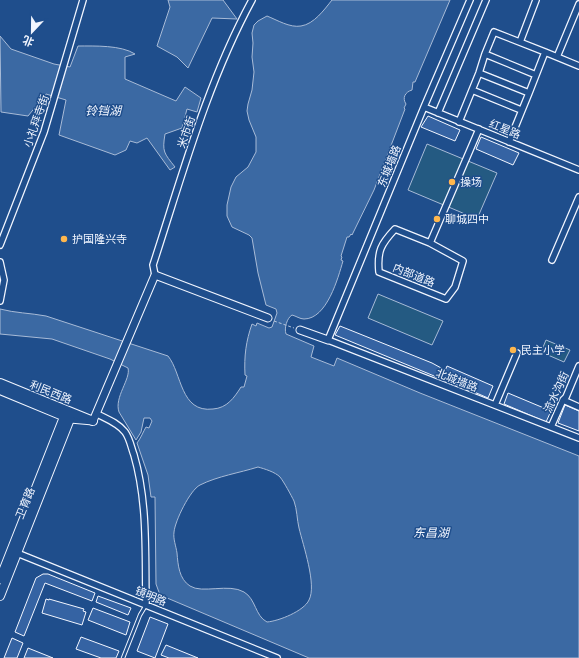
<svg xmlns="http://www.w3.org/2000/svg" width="579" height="658" viewBox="0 0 579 658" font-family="'PT Serif','Noto Sans SC',serif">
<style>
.green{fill:#245a82;stroke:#a8bbd7}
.water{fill:#3b69a3;stroke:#a8bbd7;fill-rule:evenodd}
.building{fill:#3563a3;stroke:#f2f6ff}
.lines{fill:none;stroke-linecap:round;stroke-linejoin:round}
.service-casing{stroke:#f2f6ff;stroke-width:4.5}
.minor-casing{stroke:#f2f6ff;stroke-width:8}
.tertiary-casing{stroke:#f2f6ff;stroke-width:9}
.secondary-casing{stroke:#f2f6ff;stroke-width:10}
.path{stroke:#b3c4dc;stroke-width:1;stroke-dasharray:3 2;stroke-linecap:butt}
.service{stroke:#1f4e8c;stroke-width:2.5}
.minor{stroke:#1f4e8c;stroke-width:5.5}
.tertiary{stroke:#1f4e8c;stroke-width:7}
.secondary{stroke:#1f4e8c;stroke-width:8}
.poi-dot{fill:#ffb74d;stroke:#1f4e8c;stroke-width:1.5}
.labels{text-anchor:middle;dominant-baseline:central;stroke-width:3;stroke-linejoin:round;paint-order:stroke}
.street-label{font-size:11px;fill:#f2f6ff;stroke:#1f4e8c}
.poi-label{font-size:11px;fill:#f2f6ff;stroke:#1f4e8c;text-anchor:start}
.water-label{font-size:12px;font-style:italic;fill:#f2f6ff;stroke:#1f4e8c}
</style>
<rect width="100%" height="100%" fill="#1f4e8c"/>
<!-- green -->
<path class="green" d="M427,144L497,173L477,219L408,190Z
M378,294L443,321L432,345L368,318Z
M546,340L570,350L564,362L541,352Z"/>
<!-- water -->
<path class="water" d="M168,0H223L237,19L212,18L188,68L177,57L157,46L170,7Z
M332,0H450L415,82H413L412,90C405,92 402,98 406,104L404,108L405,109L374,190L352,235L351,234L349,237H347L341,256L342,257L341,260L343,261C338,278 327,319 304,319C300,319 296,316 292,315C287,318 284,328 286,334L314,346L311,357L334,366L337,358L420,393L579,456V658H309L160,595L156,584L155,497H151L148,475L137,443C141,438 143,432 146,427L149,428L152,421L150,418H144L141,432L136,440L119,412C114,397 131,379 128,368L110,359L52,339L0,334V309C15,313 30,313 46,316L168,356C182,373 180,413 213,409C227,408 234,398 241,387H244L247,376L245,375C244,356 246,341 252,324L256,326L257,323L269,328L272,327L277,313L276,309L266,305L258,273L252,238L249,235L232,227L227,216V205L231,187L236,177L248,167L256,152V137L249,120L247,111L248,104L252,90L254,72L252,57L253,43L252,33L254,25L258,21L267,16C277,20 290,28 301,26C314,24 324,10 332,0ZM258,467C265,469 275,472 280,477C284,482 291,495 294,501C297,509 297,520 299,528C303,545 317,585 309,600C304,611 279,621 267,622C255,616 256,599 244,592C229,583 202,594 190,586C179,579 178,565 177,553C176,546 173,539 174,532C175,521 190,490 200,485C218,476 239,473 258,467Z
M0,36L11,49L54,64L70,67L78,46C95,46 121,45 135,54L125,57V79L176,101L185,87L201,98L197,112L187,109L182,128L165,134C162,152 164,153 175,167L170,170L147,138L137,143L130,141L126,150L115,155L59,135L66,100L46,94L28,116L1,112Z"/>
<!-- building -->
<path class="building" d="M428,116L460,130L455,141L421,127Z
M481,137L519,153L513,165L476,149Z
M340,326L432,363L443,369L439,378L335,335Z
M447,366L493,386L488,398L442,378Z
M508,393L551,411L546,422L504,404Z
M565,405L579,411V431L558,423Z
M43,574H48L95,593L92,601L45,583L24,636L15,632L36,578Z
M98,596L131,608L128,615L96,602Z
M46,599L49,600V599L84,609L83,611L86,612L82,625L42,613Z
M93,608L130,622L126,635L88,620Z
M150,617L168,624L155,658L137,651Z
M81,637L119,651L116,658H101L76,649Z
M12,638L23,643L17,658H4Z
M166,645L198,658H169L161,655Z
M28,648L53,658H24Z"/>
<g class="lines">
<!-- service casing -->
<g class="service-casing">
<path id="service" d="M123,658L140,615L146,605"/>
</g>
<!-- minor casing -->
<g class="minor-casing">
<path id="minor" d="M470,0L424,107L328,340L579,438
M520,42L536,0
M545,52L579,66
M557,57L579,4
M479,73L529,93
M472,90L521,110
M424,107L579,170
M438,113L486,0
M459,122L479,73L485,54
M509,142L529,93L545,52L494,32L485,54L536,75
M430,243L463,261L455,287L446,299L379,272C377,251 381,244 395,229L430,243L479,129
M0,245L44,132L83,0
M552,260L579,197
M0,262L4,280L0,301
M155,275L153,265C182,176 207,83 252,0
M563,400L579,407
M495,405L517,353
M97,414C107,419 118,423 125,432C130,439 131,447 134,455C148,503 145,555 146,605
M551,427L563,400L566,397L579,366
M17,553L277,658"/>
</g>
<!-- tertiary casing -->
<g class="tertiary-casing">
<path id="tertiary" d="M300,330L328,340
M70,419L93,421L155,275L268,318"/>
</g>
<!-- secondary casing -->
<g class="secondary-casing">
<path id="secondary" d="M0,383L93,421
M0,390L70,419L0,596
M0,579L64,417"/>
</g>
<!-- path -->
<path class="path" d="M274,321L294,328"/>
<!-- service -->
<use href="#service" class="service"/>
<!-- minor -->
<use href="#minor" class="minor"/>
<!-- tertiary -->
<use href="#tertiary" class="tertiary"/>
<!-- secondary -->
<use href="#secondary" class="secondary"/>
</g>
<!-- markers -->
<g class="poi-dot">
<circle cx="452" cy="182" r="4"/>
<circle cx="437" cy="219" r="4"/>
<circle cx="64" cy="239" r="4"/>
<circle cx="513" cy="350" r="4"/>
</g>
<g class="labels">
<!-- street labels -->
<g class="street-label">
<text transform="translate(36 121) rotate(-71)">小礼拜寺街</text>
<text transform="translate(505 129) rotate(22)">红星路</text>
<text transform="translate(186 132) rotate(-71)">米市街</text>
<text transform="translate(389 166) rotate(-68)">东城墙路</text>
<text transform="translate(414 275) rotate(22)">内部道路</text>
<text transform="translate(457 380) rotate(21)">北城墙路</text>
<text transform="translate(51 392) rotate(22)">利民西路</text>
<text transform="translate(556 392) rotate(-65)">流水沟街</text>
<text transform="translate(25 503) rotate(-68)">卫育路</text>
<text transform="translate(151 596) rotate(22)">镜明路</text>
</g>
<!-- poi labels -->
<g class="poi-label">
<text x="460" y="182">操场</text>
<text x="445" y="219">聊城四中</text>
<text x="72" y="239">护国隆兴寺</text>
<text x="521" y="350">民主小学</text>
</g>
<!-- water labels -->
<g class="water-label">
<text x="103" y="110">铃铛湖</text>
<text x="431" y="532">东昌湖</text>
</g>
</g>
<!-- north arrow -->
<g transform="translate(32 32) rotate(202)" stroke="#1f4e8c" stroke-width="3" paint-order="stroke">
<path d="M0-3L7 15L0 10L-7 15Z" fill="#f2f6ff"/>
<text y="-6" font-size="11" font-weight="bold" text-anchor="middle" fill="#f2f6ff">北</text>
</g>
</svg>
